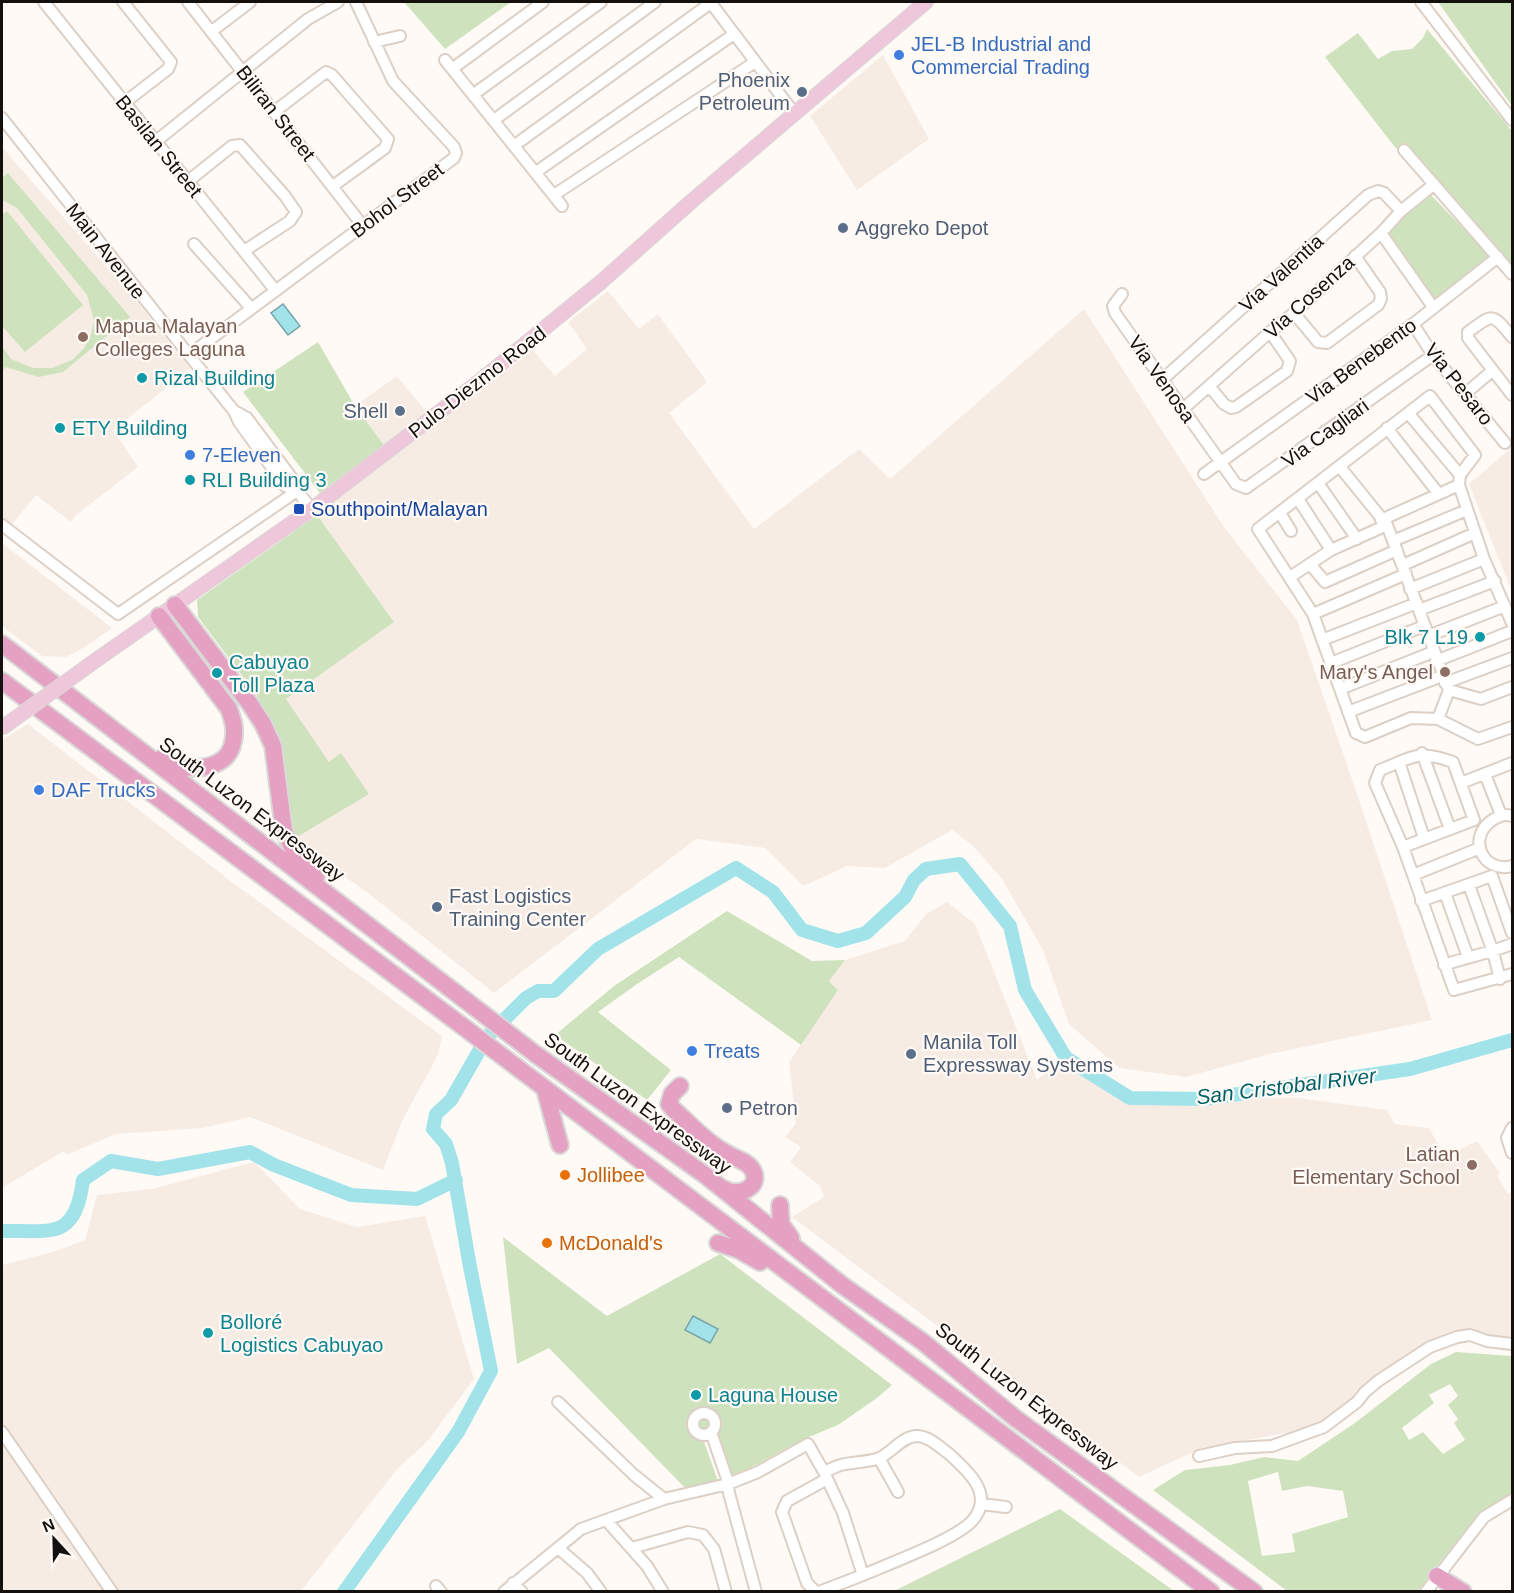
<svg xmlns="http://www.w3.org/2000/svg" width="1514" height="1593" viewBox="0 0 1514 1593" font-family="Arial,sans-serif">
<style>
.built{fill:#f7ece4}
.green{fill:#cee3bd;fill-rule:evenodd}
.water{fill:#a2e3ea;stroke:#77a4a8;stroke-width:1.5}
.lines{fill:none;stroke-linecap:round;stroke-linejoin:round}
.river{stroke:#a2e3ea;stroke-width:14}
.minor-casing{stroke:#dcd0c6;stroke-width:14}
.major-casing{stroke:#d9d9d8;stroke-width:16}
.highway-casing{stroke:#d9d9d8;stroke-width:20}
.minor{stroke:#fff;stroke-width:10}
.major{stroke:#efc7da;stroke-width:14}
.highway{stroke:#e5a1c2;stroke-width:16}
.major-bridge-casing{stroke:#d9d9d8;stroke-width:16;stroke-linecap:butt}
.major-bridge{stroke:#efc7da;stroke-width:14}
.shop-dot{fill:#3f7fe0;stroke:#fffaf6;stroke-width:2}
.service-dot{fill:#5c6f8a;stroke:#fffaf6;stroke-width:2}
.education-dot{fill:#8d6e63;stroke:#fffaf6;stroke-width:2}
.culture-dot{fill:#0f9aa8;stroke:#fffaf6;stroke-width:2}
.transit-dot{fill:#1a4fb4;stroke:#fffaf6;stroke-width:2}
.food-dot{fill:#e8710a;stroke:#fffaf6;stroke-width:2}
.labels{text-anchor:middle;dominant-baseline:central;stroke-width:4.5;stroke-linejoin:round;paint-order:stroke}
.shop-label{font-size:20px;fill:#366cbe;stroke:#fffaf6;text-anchor:start}
.service-label{font-size:20px;fill:#4e5e75;stroke:#fffaf6;text-anchor:start}
.street-label{font-size:20px;fill:#14100d;stroke:#fffaf6}
.education-label{font-size:20px;fill:#785e54;stroke:#fffaf6;text-anchor:end}
.culture-label{font-size:20px;fill:#0d838f;stroke:#fffaf6;text-anchor:start}
.transit-label{font-size:20px;fill:#164399;stroke:#fffaf6;text-anchor:start}
.food-label{font-size:20px;fill:#c56008;stroke:#fffaf6;text-anchor:start}
.water-label{font-size:21px;font-style:italic;fill:#006068;stroke:#fffaf6}
</style>
<rect width="100%" height="100%" fill="#fffaf6"/>
<!-- built -->
<path class="built" d="M883,55L929,139L857,190L810,116Z
M2,147L140,305L190,369L113,430L138,467L75,516L71,522L36,495L10,527L2,520Z
M608,291L639,329L658,314L707,382L669,413L754,529L859,449L890,479L1084,309L1224,527L1297,620L1355,788L1432,1020L1270,1054L1186,1077L1119,1068L1069,1024L1043,950L1002,879L972,845L952,830L885,868L847,866L803,886L765,848L696,839L494,993L368,893L292,840L341,754L330,763L285,699L394,622L317,515L533,350L555,376L587,349L568,322Z
M397,376L427,413L384,445L355,406Z
M1512,447V592L1469,484Z
M2,543L112,628L85,647L66,657L42,656L2,626Z
M28,724L233,883L442,1036L438,1055L403,1119L383,1170L250,1117L202,1128L116,1134L66,1155L64,1151L2,1188V740Z
M947,902L975,924L1037,1080L1066,1058L1130,1098H1298L1387,1110L1395,1124L1429,1128L1445,1157L1477,1141L1500,1173L1497,1176L1508,1194L1512,1192V1341L1460,1332L1332,1418L1313,1428L1202,1448L1139,1477L792,1217L824,1197L820,1186L790,1162L801,1147L785,1137L796,1123L789,1062L838,990L829,981L845,960L905,941L926,914Z
M254,1162L300,1209L357,1227L425,1216L474,1379L426,1443L399,1467L301,1591L2,1592V1265L56,1251L85,1240L97,1195L152,1189Z"/>
<!-- green -->
<path class="green" d="M404,2H511L445,49Z
M1438,2H1512V106Z
M1427,29L1512,131V271L1394,146L1325,57L1358,33L1378,59L1392,51L1412,49L1423,38Z
M8,173L130,317L63,372L39,377L5,367L2,372V346L11,359L33,368H52L72,360L84,348L91,334L94,321L87,295L17,208L2,200V178Z
M1431,195L1489,255L1485,264L1435,299L1430,298L1384,234L1424,197Z
M7,211L83,305L25,352L2,326V215Z
M318,342L355,406L384,445L320,493L243,392Z
M317,515L394,622L286,699L329,762L341,753L369,794L292,840L288,788L277,737L256,694L198,617L197,600Z
M727,911L812,961L845,960L829,981L838,990L801,1045L679,957L637,984L598,1012L671,1070L647,1100L555,1035L614,986Z
M503,1237L607,1316L720,1254L892,1385L877,1398L838,1425L804,1439L750,1468L730,1476L715,1434L703,1439L718,1481L685,1488L549,1348L517,1364Z
M1456,1352L1512,1356V1494L1484,1512L1444,1557L1418,1591H1287L1153,1490L1185,1470L1230,1465L1264,1457L1298,1461L1355,1423L1431,1364ZM1450,1384L1458,1396L1448,1405L1458,1419L1454,1423L1465,1440L1443,1454L1423,1432L1409,1440L1402,1428L1434,1403L1429,1395ZM1278,1472L1282,1491L1307,1486L1343,1491L1348,1517L1292,1534L1295,1552L1262,1556L1248,1481Z
M1060,1509L1174,1591H894Z"/>
<!-- water -->
<path class="water" d="M283,304L300,326L288,335L271,313Z
M693,1316L718,1329L710,1343L685,1330Z"/>
<g class="lines">
<!-- river -->
<path class="river" d="M2,1231C52,1230 75,1241 83,1180L111,1161L158,1169L250,1152L274,1165L351,1195L417,1199L456,1180
M344,1592L458,1432L491,1371L470,1267L452,1163L446,1144L433,1129L436,1114L451,1100L487,1037L526,998L538,991H554L598,949L736,868L773,892L802,930L838,941L866,933L905,897L914,880L926,869L960,864L1010,926L1025,990L1066,1058L1130,1098L1204,1099L1410,1069L1512,1040"/>
<!-- minor casing -->
<g class="minor-casing">
<path id="minor" d="M44,2L275,290
M123,2L171,62L168,69L124,103
M188,2L363,226
M1421,2L1512,120
M711,3L794,113
M212,31L250,2
M374,42L400,36
M445,60L562,206
M452,69L543,2
M474,94L601,2
M274,112L326,72L332,75L388,139L385,148L333,186
M2,118L192,359L234,411L247,418L294,481L297,491L312,509
M494,120L655,2
M155,142L308,19L338,2
M515,145L712,2
M1404,150L1512,274
M536,172L734,34
M187,182L232,146L240,145L285,196L296,212L290,221L244,251
M554,195L755,62
M1381,233L1433,307
M194,244L251,308
M1122,294L1113,306L1115,313L1236,484L1246,488L1433,355
M1294,313L1318,342L1327,343L1378,305L1381,299L1380,292L1355,256
M1413,324L1433,355L1505,443
M1512,337C1492,313 1494,313 1468,332V338L1512,395
M189,355L454,158L456,153L454,147L393,81L356,2
M1163,379L1368,195L1378,191L1384,193L1401,211
M1209,386L1224,404L1231,408L1236,407L1287,371L1290,361L1270,332
M1466,393L1492,371
M1183,409L1270,332L1294,313L1381,233L1401,211L1433,185
M234,411L239,422L285,486L297,491
M1409,414L1460,475
M1387,428L1438,493
M1340,467L1387,525L1449,690L1438,719
M1204,474L1413,324L1498,257
M1318,483L1357,539
M1298,499L1331,550
M1280,513L1291,531
M1381,520L1459,485
M2,525L118,614L297,491
M1393,541L1467,510
M1310,564L1325,582L1397,550
M1403,565L1475,533
M1290,577L1331,550L1387,525
M1410,589L1484,559
M1419,610L1495,581
M1313,614L1406,574
M1512,623L1484,559L1459,485L1460,475L1475,455L1430,396L1258,529L1313,614L1356,733L1365,737L1411,718L1438,719L1478,739L1512,727
M1428,636L1505,606
M1322,640L1417,603
M1436,661L1512,631
M1331,663L1424,626
M1445,683L1512,658
M1340,689L1433,652
M1449,690L1481,699L1512,687
M1348,712L1442,676
M1422,753L1450,829
M1399,762L1424,838
M1485,774L1501,815
M1461,783L1512,763
M1512,816C1505,814 1501,815 1494,819C1465,837 1483,874 1512,866
M1403,847L1474,820L1453,762C1418,749 1413,757 1380,770L1375,783L1403,847L1454,990L1512,974
M1413,875L1480,848
M1469,885L1493,952L1500,979
M1445,893L1468,957
M1421,901L1492,876L1512,933
M1444,965C1467,957 1490,953 1512,944
M1512,1128L1507,1138L1512,1153
M558,1402L634,1475L664,1499
M693 1424a11 11 0 1 1 22 0a11 11 0 1 1-22 0Z
M2,1432L112,1592
M711,1432L727,1479L729,1493L756,1592
M1199,1456L1235,1448L1272,1446L1324,1427L1357,1402L1365,1392L1378,1381L1430,1347L1457,1337L1470,1335L1487,1341L1512,1344
M879,1458L898,1492
M981,1504L1006,1507
M606,1520L647,1566L663,1592
M558,1548L587,1573L601,1592
M632,1548L688,1532L703,1535L714,1549L726,1592
M513,1583L522,1592
M436,1586L441,1592
M504,1592L581,1529L664,1499L728,1484L758,1472L808,1444L824,1472C831,1469 838,1465 845,1464C856,1462 866,1462 877,1459C891,1454 901,1437 916,1436C929,1436 938,1446 948,1453C967,1470 995,1494 973,1520C957,1539 888,1564 863,1575L843,1513L824,1472
M816,1592L807,1583L782,1512L787,1501L827,1479
M819,1592L863,1575
M1426,1592L1484,1517L1512,1500"/>
</g>
<!-- major casing -->
<g class="major-casing">
<path id="major" d="M92,663L312,509L481,380L601,282L693,200L926,2"/>
</g>
<!-- highway casing -->
<g class="highway-casing">
<path id="highway" d="M175,605L250,704L263,724L273,746L284,831L292,847L316,877
M159,616L229,709C233,720 236,730 233,742C227,774 182,772 160,759
M2,644L534,1053L705,1175L842,1285L923,1342L1015,1418L1254,1592
M2,681L461,1025L1211,1592
M680,1086L672,1094L669,1104L673,1109C690,1124 708,1144 728,1154C736,1159 747,1161 752,1169C763,1187 738,1198 724,1189
M545,1090L560,1145
M780,1205L781,1224L791,1238
M718,1243L739,1250L760,1262
M1437,1576L1463,1592"/>
</g>
<!-- minor -->
<use href="#minor" class="minor"/>
<!-- major -->
<use href="#major" class="major"/>
<!-- highway -->
<use href="#highway" class="highway"/>
<!-- major-bridge casing -->
<g class="major-bridge-casing">
<path id="major-bridge" d="M2,728L92,663"/>
</g>
<!-- major-bridge -->
<use href="#major-bridge" class="major-bridge"/>
</g>
<!-- markers -->
<g class="shop-dot">
<circle cx="899" cy="55" r="6"/>
<circle cx="190" cy="455" r="6"/>
<circle cx="39" cy="790" r="6"/>
<circle cx="692" cy="1051" r="6"/>
</g>
<g class="service-dot">
<circle cx="802" cy="92" r="6"/>
<circle cx="843" cy="228" r="6"/>
<circle cx="400" cy="411" r="6"/>
<circle cx="437" cy="907" r="6"/>
<circle cx="911" cy="1054" r="6"/>
<circle cx="727" cy="1108" r="6"/>
</g>
<g class="education-dot">
<circle cx="83" cy="337" r="6"/>
<circle cx="1445" cy="672" r="6"/>
<circle cx="1472" cy="1165" r="6"/>
</g>
<g class="culture-dot">
<circle cx="142" cy="378" r="6"/>
<circle cx="60" cy="428" r="6"/>
<circle cx="190" cy="480" r="6"/>
<circle cx="1480" cy="637" r="6"/>
<circle cx="217" cy="673" r="6"/>
<circle cx="208" cy="1333" r="6"/>
<circle cx="696" cy="1395" r="6"/>
</g>
<rect class="transit-dot" x="293" y="503" width="12" height="12" rx="3"/>
<g class="food-dot">
<circle cx="565" cy="1175" r="6"/>
<circle cx="547" cy="1243" r="6"/>
</g>
<g class="labels">
<!-- shop labels -->
<g class="shop-label">
<text x="911" y="44">JEL-B Industrial and<tspan x="911" dy="23">Commercial Trading</tspan></text>
<text x="202" y="455">7-Eleven</text>
<text x="51" y="790">DAF Trucks</text>
<text x="704" y="1051">Treats</text>
</g>
<!-- service labels -->
<g class="service-label">
<text x="790" y="80" text-anchor="end">Phoenix<tspan x="790" dy="23">Petroleum</tspan></text>
<text x="855" y="228">Aggreko Depot</text>
<text x="388" y="411" text-anchor="end">Shell</text>
<text x="449" y="896">Fast Logistics<tspan x="449" dy="23">Training Center</tspan></text>
<text x="923" y="1042">Manila Toll<tspan x="923" dy="23">Expressway Systems</tspan></text>
<text x="739" y="1108">Petron</text>
</g>
<!-- street labels -->
<g class="street-label">
<text transform="translate(276 113) rotate(52)">Biliran Street</text>
<text transform="translate(159 146) rotate(51)">Basilan Street</text>
<text transform="translate(397 200) rotate(-37)">Bohol Street</text>
<text transform="translate(106 251) rotate(52)">Main Avenue</text>
<text transform="translate(1281 273) rotate(-42)">Via Valentia</text>
<text transform="translate(1309 297) rotate(-42)">Via Cosenza</text>
<text transform="translate(1361 361) rotate(-36)">Via Benebento</text>
<text transform="translate(1162 379) rotate(55)">Via Venosa</text>
<text transform="translate(477 382) rotate(-38)">Pulo-Diezmo Road</text>
<text transform="translate(1459 384) rotate(52)">Via Pesaro</text>
<text transform="translate(1325 433) rotate(-36)">Via Cagliari</text>
<text transform="translate(252 809) rotate(37)">South Luzon Expressway</text>
<text transform="translate(638 1103) rotate(36)">South Luzon Expressway</text>
<text transform="translate(1027 1396) rotate(38)">South Luzon Expressway</text>
</g>
<!-- education labels -->
<g class="education-label">
<text x="95" y="326" text-anchor="start">Mapua Malayan<tspan x="95" dy="23">Colleges Laguna</tspan></text>
<text x="1433" y="672">Mary's Angel</text>
<text x="1460" y="1154">Latian<tspan x="1460" dy="23">Elementary School</tspan></text>
</g>
<!-- culture labels -->
<g class="culture-label">
<text x="154" y="378">Rizal Building</text>
<text x="72" y="428">ETY Building</text>
<text x="202" y="480">RLI Building 3</text>
<text x="1468" y="637" text-anchor="end">Blk 7 L19</text>
<text x="229" y="662">Cabuyao<tspan x="229" dy="23">Toll Plaza</tspan></text>
<text x="220" y="1322">Bolloré<tspan x="220" dy="23">Logistics Cabuyao</tspan></text>
<text x="708" y="1395">Laguna House</text>
</g>
<!-- transit labels -->
<g class="transit-label">
<text x="311" y="509">Southpoint/Malayan</text>
</g>
<!-- food labels -->
<g class="food-label">
<text x="577" y="1175">Jollibee</text>
<text x="559" y="1243">McDonald's</text>
</g>
<!-- water labels -->
<g class="water-label">
<text transform="translate(1286 1086) rotate(-7)">San Cristobal River</text>
</g>
</g>
<!-- border -->
<rect width="1514" height="1593" fill="none" stroke="#14100d" stroke-width="6"/>
<!-- north arrow -->
<g transform="translate(54 1539) rotate(338)" stroke="#fffaf6" stroke-width="4.5" paint-order="stroke">
<path d="M0-4.5L10 22L0 15L-10 22Z" fill="#14100d"/>
<text y="-9" font-size="16" font-weight="bold" text-anchor="middle" fill="#14100d">N</text>
</g>
</svg>
